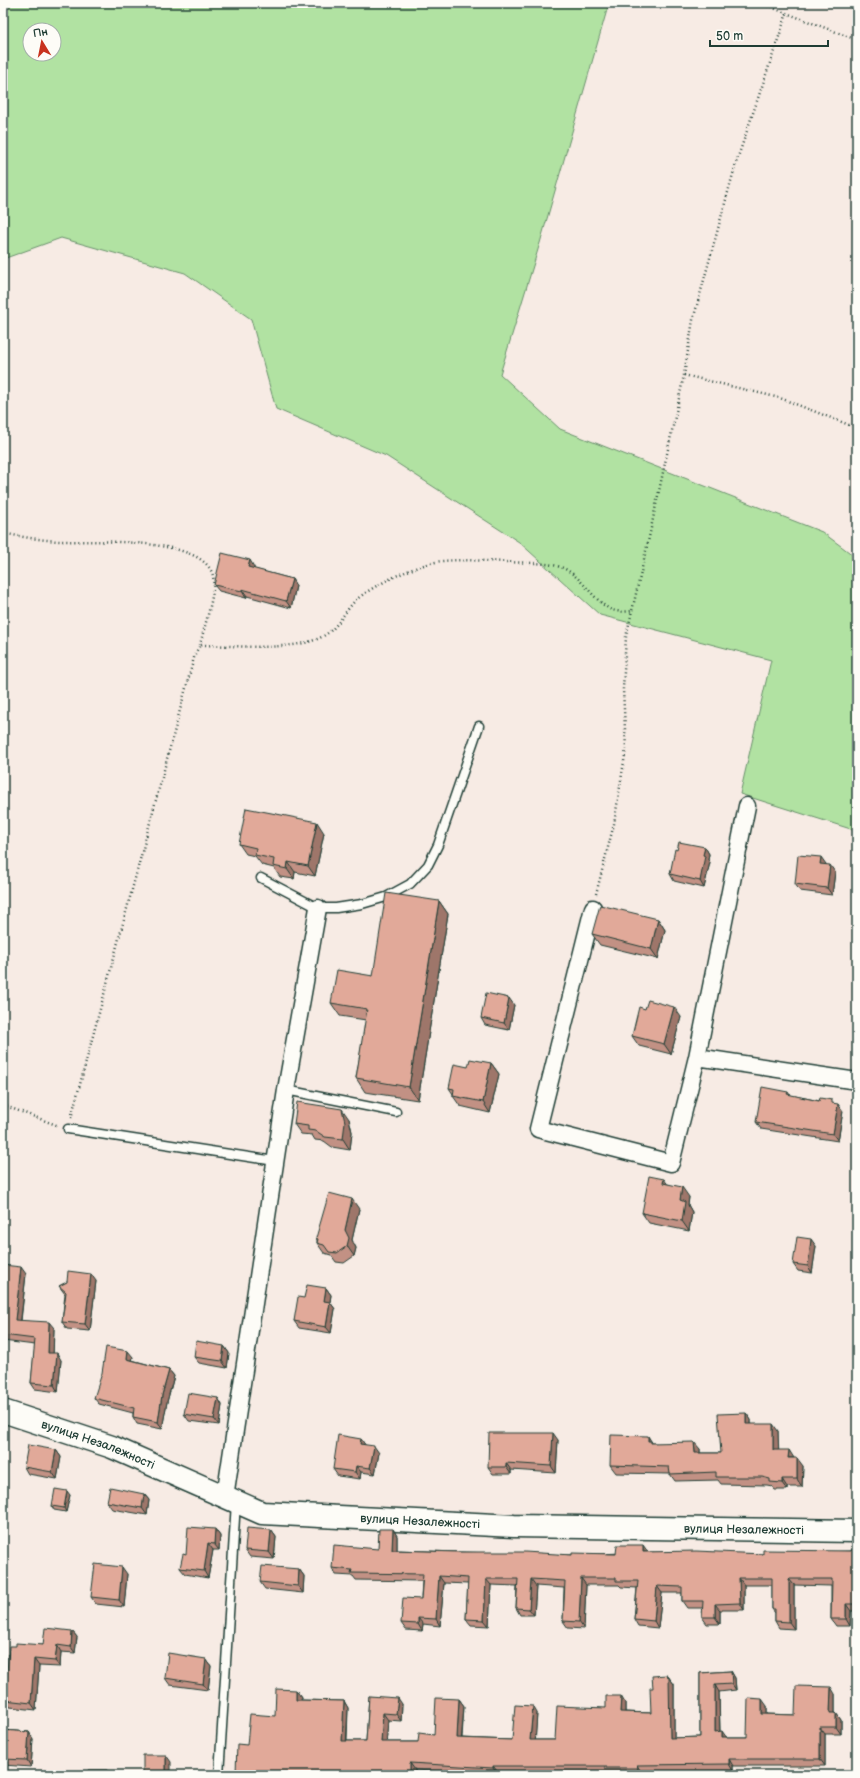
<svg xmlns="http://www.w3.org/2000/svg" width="860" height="1778" viewBox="0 0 860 1778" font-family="'Balsamiq Sans',sans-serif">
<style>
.green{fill:#b1e2a2;stroke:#68906b;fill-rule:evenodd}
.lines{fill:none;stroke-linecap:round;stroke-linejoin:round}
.lane-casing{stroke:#1f3d34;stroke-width:11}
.street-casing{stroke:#1f3d34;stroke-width:19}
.secondary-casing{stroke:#1f3d34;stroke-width:25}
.path{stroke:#1f3d34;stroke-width:2.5;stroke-dasharray:1 3;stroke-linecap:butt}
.lane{stroke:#fdfcf7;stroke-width:8}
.street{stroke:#fdfcf7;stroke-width:16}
.secondary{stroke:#fdfcf7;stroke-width:22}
.wall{fill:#c29184;stroke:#1f3d34}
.shaded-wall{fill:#9e766b;stroke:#1f3d34}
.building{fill:#e1a999;stroke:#1f3d34}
.labels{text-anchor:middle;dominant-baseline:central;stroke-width:3.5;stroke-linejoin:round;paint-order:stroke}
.street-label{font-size:12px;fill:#1f3d34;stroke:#fdfcf7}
</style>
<rect width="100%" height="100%" fill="#f7ebe4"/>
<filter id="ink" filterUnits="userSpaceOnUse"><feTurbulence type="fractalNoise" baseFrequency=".025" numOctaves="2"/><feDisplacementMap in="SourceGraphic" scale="8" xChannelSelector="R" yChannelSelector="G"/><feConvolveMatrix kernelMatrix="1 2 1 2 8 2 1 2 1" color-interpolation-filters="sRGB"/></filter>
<g filter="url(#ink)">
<!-- green -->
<path class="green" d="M3,3H609L540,243L500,374L560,429L822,532L857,558V831L740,794L771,660L600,615L519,542L386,456L276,409L251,319L185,273L61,238L3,259ZM30,30H54V54H30Z"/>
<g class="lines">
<!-- lane casing -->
<g class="lane-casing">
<path id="lane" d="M261,878L318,908H336L362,904L386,897L410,884L428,865L438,845L479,726
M286,1090L396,1112
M68,1129L275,1161
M219,1775L236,1502"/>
</g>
<!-- street casing -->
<g class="street-casing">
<path id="street" d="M593,908L538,1129L671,1163L697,1057L747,806
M697,1057L857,1081
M225,1497L286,1090L318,908"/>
</g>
<!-- secondary casing -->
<g class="secondary-casing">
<g id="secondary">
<path id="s1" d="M3,1411L112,1447L262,1513L514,1526L857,1531"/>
</g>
</g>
<!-- path -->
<path class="path" d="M760,3L857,40
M684,375L780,398L857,428
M3,533C21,537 41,540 60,541C92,542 204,536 213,576C216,593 204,627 200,645
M596,894L614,824L626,749L623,689L626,637L648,542L684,375L693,320L736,163L787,13
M3,1105L59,1126
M71,1118L195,654L200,645C233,645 297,653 325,635C338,627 345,611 355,601C372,585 420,563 442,561C464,559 485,561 506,562C521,563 550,562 563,568C581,576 593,599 608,608C614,612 625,612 632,611"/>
<!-- lane -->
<use href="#lane" class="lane"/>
<!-- street -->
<use href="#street" class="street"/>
<!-- secondary -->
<use href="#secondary" class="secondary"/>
</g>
<!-- wall -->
<path class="wall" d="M254,567V569L292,579L296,586L291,608L247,596L246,598L219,591L214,585Z
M324,833L315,876L295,872L294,879L280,877L274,868L262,865L255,856L246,854L239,844Z
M705,847L709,854L708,860L710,862L704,888L674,881L670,874L677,850Z
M826,864V865L835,872L832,895L800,891L795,884Z
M439,901L448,914L418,1100L365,1092L356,1078L366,1020L340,1016L331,1003L373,976Z
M658,919L665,930L658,959L600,945L592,934Z
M514,1005L509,1030L485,1025L481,1018Z
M681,1017L671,1054L639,1046L632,1036Z
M491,1063L499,1074L490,1113L460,1106L453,1096V1094L449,1088L468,1067Z
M788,1092L790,1095L835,1104L843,1111L838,1141L761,1129L756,1122Z
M349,1119L352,1132L350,1150L332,1147L324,1141L315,1140L312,1135L301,1134L294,1124Z
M668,1184L689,1197L688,1205L692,1212L689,1231L649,1223L642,1213Z
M359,1209L352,1240L356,1248L354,1256L344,1263L336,1262L331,1255L324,1253L317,1243V1240L316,1238Z
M816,1246L812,1273L798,1271L793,1264Z
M3,1265L26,1274L21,1321L54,1328L53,1353L61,1360L58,1392L35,1389L31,1383L35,1345L3,1341Z
M96,1281L90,1331L67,1329L62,1322L65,1294L59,1286L67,1282Z
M326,1288L331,1295L330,1302L335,1309L331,1333L299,1328L294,1321L304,1298Z
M224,1346L229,1353L227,1368L199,1363L194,1357Z
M133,1357L132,1360L169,1370L174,1376L167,1402L162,1429L137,1424L133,1417V1413L99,1404L94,1398Z
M218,1398L222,1405L219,1425L189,1421L184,1414Z
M746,1413L751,1420V1424L778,1431V1450L794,1458L803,1466L802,1487H787V1490H775L772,1486L767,1485L721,1484L718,1480L675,1481L670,1474L616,1473L610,1465L653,1443L700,1449V1453H721Z
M361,1439L365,1445L379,1453L375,1474L361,1472L360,1479L338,1476L333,1469Z
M558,1440L556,1473L511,1470V1474H493L488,1467Z
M56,1450L61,1457L57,1479L28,1474L24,1467Z
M144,1494L149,1500L147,1515L112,1509L107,1502Z
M70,1495L66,1512L54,1510L52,1506Z
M215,1529L220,1536L219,1550H213L208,1578L185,1574L180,1568L186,1555Z
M393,1529L397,1536V1550L459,1552L572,1555L648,1552L763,1554L851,1551L857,1550V1611H851L850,1626H836L831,1619V1586L794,1585V1629L779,1628L775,1621V1613L772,1609V1585H744V1610H720V1624H707L702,1617L703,1608H687L682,1601V1593H662L658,1628L638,1626L634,1619L637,1588L621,1587L619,1585H586L584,1629L568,1628L563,1621L564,1588L536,1586L534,1615H520L516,1608L517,1586L491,1585L489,1626L471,1625L466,1619L468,1584L444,1583L440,1626L423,1624L422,1631L406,1630L401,1623L421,1599L422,1581L356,1580L353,1576L336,1575L332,1568L378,1549Z
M271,1530L276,1537L274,1559L250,1557L245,1550Z
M299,1569L304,1576L303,1593L265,1589L260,1582Z
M127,1574L124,1607L96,1604L91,1597Z
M72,1631L77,1637L75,1653L61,1652L60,1667L39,1666L36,1710L10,1707L5,1700L16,1646L43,1645Z
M206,1659L211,1666L208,1690L170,1685L165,1678Z
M731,1671L735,1678L736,1690L719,1692L720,1731L726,1737H747L767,1706V1714L795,1715L835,1694V1713H836L841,1720V1734H825V1766H733V1771L641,1772V1775H611L610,1773L498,1772V1775L415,1770V1775H237L236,1773L247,1745L275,1716L296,1690L301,1697V1700L344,1701L348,1708L347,1741H366L369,1696L402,1704L401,1721L388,1720L386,1742H418L434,1735L459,1699L464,1706L462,1738L512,1740L537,1713L535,1740H555L606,1708L625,1703V1712L651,1713L653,1688L667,1675L674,1684V1738L700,1737V1673Z
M3,1730L29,1732L33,1739L31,1767L3,1765Z"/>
<!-- shaded-wall -->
<path class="shaded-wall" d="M250,560L254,567L253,574L248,567Z
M292,579L296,586L291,608L286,601Z
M242,589L247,596L246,598L242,591Z
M317,822L324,833L315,876L308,866Z
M705,847L709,854L708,860L710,862L704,888L700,881L703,855Z
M821,857L826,864L825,871L820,864Z
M288,862L295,872L294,879L287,869Z
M830,865L835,872L832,895L827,888Z
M439,901L448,914L418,1100L409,1087Z
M658,919L665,930L658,959L651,949Z
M509,998L514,1005L509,1030L504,1023Z
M674,1007L681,1017L671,1054L664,1044Z
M491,1063L499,1074L490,1113L483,1102Z
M838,1104L843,1111L838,1141L833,1134Z
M342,1109L349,1119L352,1132L350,1150L343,1139Z
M664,1179L671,1189L663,1183Z
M682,1187L689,1197L688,1205L692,1212L689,1231L682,1221L680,1200Z
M352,1199L359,1209L352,1240L356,1248L354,1256L347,1246L345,1230Z
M811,1239L816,1246L812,1273L808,1266Z
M21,1267L26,1274L20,1327L15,1320Z
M91,1274L96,1281L90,1331L85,1324Z
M326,1288L331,1295L329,1308L324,1301Z
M330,1302L335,1309L331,1333L326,1327Z
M49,1322L54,1328L53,1359L48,1353Z
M224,1346L229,1353L227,1368L222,1361Z
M128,1351L133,1357L131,1365L127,1359Z
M57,1353L61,1360L58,1392L54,1385Z
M169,1370L174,1376L167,1402L162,1429L158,1422L162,1395Z
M218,1398L222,1405L219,1425L214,1419Z
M746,1413L751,1420V1431L746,1424Z
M773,1424L778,1431L779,1458L773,1450Z
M553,1433L558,1440L556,1473L551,1466Z
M648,1436L653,1444L656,1451L648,1441Z
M361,1439L366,1446L360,1444Z
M694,1442L700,1449V1461L695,1453Z
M374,1446L379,1453L375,1474L370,1468Z
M56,1450L61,1457L57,1479L52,1472Z
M789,1450L794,1458H788Z
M797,1458L803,1466L802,1487L797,1479Z
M506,1463L511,1470V1474L506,1467Z
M356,1466L361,1472L360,1479L355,1472Z
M782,1479L787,1487V1490L782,1483Z
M67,1491L70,1495L66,1512L64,1508Z
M144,1494L149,1500L147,1515L142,1508Z
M215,1529L220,1536L219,1550L214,1544Z
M393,1529L397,1536V1557L392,1550Z
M271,1530L276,1537L274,1559L269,1552Z
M208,1543L213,1550L208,1578L204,1571Z
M643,1545L648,1552H643Z
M122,1567L127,1574L124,1607L119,1600Z
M299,1569L304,1576L303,1593L298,1586Z
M439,1576L444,1583L440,1626L436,1619Z
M581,1578L586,1585L584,1629L579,1622Z
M739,1578L744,1585V1610L740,1603Z
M486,1579L491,1585L489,1626L484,1620Z
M531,1579L536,1586L534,1615L529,1609Z
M789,1579L794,1585V1629L789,1622Z
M657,1586L662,1593L658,1628L654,1621Z
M715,1604L720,1610V1624L715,1617Z
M846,1604L851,1611L850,1626L846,1619Z
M418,1618L423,1624L422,1631L418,1624Z
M72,1631L77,1637L75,1653L71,1647Z
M57,1645L61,1652L60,1667L55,1661Z
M34,1659L39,1666L36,1710L31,1703Z
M206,1659L211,1666L208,1690L203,1684Z
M731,1671L735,1678L736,1690L732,1684Z
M667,1675L674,1684V1745L670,1738Z
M715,1685L719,1692L720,1738L715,1732Z
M831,1687L835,1694V1720L830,1713Z
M296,1690L301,1697L300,1707L296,1700Z
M621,1696L625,1703V1719L620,1712Z
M398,1698L402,1704L401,1721L396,1714Z
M459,1699L464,1706L461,1744L457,1738Z
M762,1699L767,1706V1721L762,1714Z
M344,1701L348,1708L346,1747L342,1741Z
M533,1706L537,1713L535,1747L530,1740Z
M383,1713L388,1720L386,1748L381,1742Z
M836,1713L841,1720V1734L836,1727Z
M820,1727L825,1734V1766L820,1759Z
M722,1731L727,1738L722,1737Z
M29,1732L33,1739L31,1767L27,1760Z
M166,1755L171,1762V1775H166Z
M729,1759L733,1766V1771L729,1764Z
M410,1763L415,1770V1775H411L410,1774Z
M637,1765L641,1772V1775L637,1768Z
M493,1766L498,1772V1775L493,1768Z
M108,1770L111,1774V1775H108Z"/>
<!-- building -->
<path class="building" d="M222,553L250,560L248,567L292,579L286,601L242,589V591L214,585Z
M246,808L317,822L308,866L288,862L287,869L273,866L274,859L255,855L256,848L239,844Z
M679,842L705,847L703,855L705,856L700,881L670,874L675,849L677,850Z
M798,855L821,857L820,864L830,865L827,888L795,884Z
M386,893L439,901L409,1087L356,1078L367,1009L331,1003L337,970L373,976Z
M600,905L658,919L651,949L592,934Z
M486,993L509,998L504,1023L481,1018Z
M648,1000L674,1007L664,1044L632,1036L639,1007L645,1009Z
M470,1059L491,1063L483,1102L453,1096L454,1089L449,1088L454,1064L468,1067Z
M762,1087L788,1092L787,1094L819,1101L820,1098L832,1100V1103L838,1104L833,1134L756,1122Z
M297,1102L342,1109L345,1122L343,1139L325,1137L316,1131L308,1130V1126L294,1124Z
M649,1176L664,1179L663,1183L682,1187L680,1200L685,1202L682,1221L642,1213Z
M329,1193L352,1199L345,1230L349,1238L347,1246L337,1253L329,1252L324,1245L317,1243L318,1239L316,1238Z
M797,1237L811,1239L808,1266L793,1264Z
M3,1265L21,1267L15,1320L49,1322L48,1353H57L54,1385L31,1383L35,1339L3,1335Z
M68,1271L91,1274L85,1324L62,1322L66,1292L59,1286L67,1282Z
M307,1285L326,1288L324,1301L330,1302L326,1327L294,1321L298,1297L304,1298Z
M196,1341L224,1346L222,1361L194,1357Z
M106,1347L128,1351L127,1359L169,1370L162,1395L158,1422L133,1417L134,1408L94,1398L102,1373Z
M188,1393L218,1398L214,1419L184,1414Z
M746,1413V1424H773V1450H789L788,1458H797V1479H782V1483L770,1482V1479L762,1477H716V1472L670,1474L669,1467L610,1465L611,1435L648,1436V1441H651V1443L694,1442L695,1453H721L718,1414Z
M489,1433H553L551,1466L506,1463V1467H488Z
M338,1435L361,1439L360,1444L374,1446L370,1468L356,1466L355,1472L333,1469Z
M28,1445L56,1450L52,1472L24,1467Z
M110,1487L144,1494L142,1508L107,1502Z
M55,1489L67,1491L64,1508L52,1506Z
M188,1527L215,1529L214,1544L208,1543L204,1571L180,1568L183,1554L186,1555Z
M247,1528L271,1530L269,1552L245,1550Z
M379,1529H393L392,1550L459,1552H525L572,1555V1553L616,1554L617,1545H643V1552L696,1551L763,1554V1550L851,1551V1550H857V1604H846V1619H831L832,1579H789V1622L775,1621V1609H772V1578H739L740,1603L715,1604V1617H702L703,1601H682V1587L657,1586L654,1621L634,1619L638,1581H616V1578H581L579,1622L563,1621L565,1581L531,1579L529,1609L516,1608L518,1579H486L484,1620L466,1619L468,1578L439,1576L436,1619L418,1618V1624L401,1623L403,1598L421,1599L423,1574L351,1573L352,1570L332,1568L334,1545L378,1549Z
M95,1564L122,1567L119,1600L91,1597Z
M262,1566L299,1569L298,1586L260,1582Z
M45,1628L72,1631L71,1647L57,1645L55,1661L34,1659L31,1703L5,1700L9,1646H16V1643L43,1645Z
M168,1653L206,1659L203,1684L165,1678Z
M731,1671L732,1684L715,1685V1732L722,1731V1737H747L748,1698L762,1699V1714L795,1715L796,1686L831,1687L830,1713H836V1727H820V1759H729V1764L637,1765V1768H606V1766H493V1768L410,1763V1774L374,1773V1775H322L236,1773L237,1744L247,1745L250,1714L275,1716L276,1689L296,1690V1700L344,1701L342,1741H366L369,1696L398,1698L396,1714L383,1713L381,1742H418L419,1733L434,1735L436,1698L459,1699L457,1738L512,1740L515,1705L533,1706L530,1740H555L557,1706L606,1708V1696H621L620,1712L651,1713L650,1688H653L652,1676L667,1675L668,1678L669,1677L670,1738L700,1737V1673Z
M3,1730L29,1732L27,1760L3,1759Z
M143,1755H166V1775H143Z
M89,1770H108V1775H89Z"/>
</g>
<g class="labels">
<!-- street labels -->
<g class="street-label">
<text stroke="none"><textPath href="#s1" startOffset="101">вулиця Незалежності</textPath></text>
<text stroke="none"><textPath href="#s1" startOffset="437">вулиця Незалежності</textPath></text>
<text stroke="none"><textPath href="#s1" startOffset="761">вулиця Незалежності</textPath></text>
</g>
</g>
<!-- margin -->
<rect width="860" height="1778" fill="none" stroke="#fdfcf7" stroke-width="16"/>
<rect x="8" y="8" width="844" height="1762" fill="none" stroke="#1f3d34" stroke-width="1.5" filter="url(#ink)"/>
<!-- north arrow -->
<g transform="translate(42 42) rotate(350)"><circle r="19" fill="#fdfcf7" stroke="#a4b0a9"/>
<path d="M0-3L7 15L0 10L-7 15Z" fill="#c8321e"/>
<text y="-6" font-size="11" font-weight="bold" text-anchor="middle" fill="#1f3d34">Пн</text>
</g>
<!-- scale -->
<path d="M710 40v6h118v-6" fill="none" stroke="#1f3d34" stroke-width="2"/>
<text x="716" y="40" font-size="12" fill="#1f3d34" stroke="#fdfcf7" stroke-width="3" paint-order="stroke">50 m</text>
</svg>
